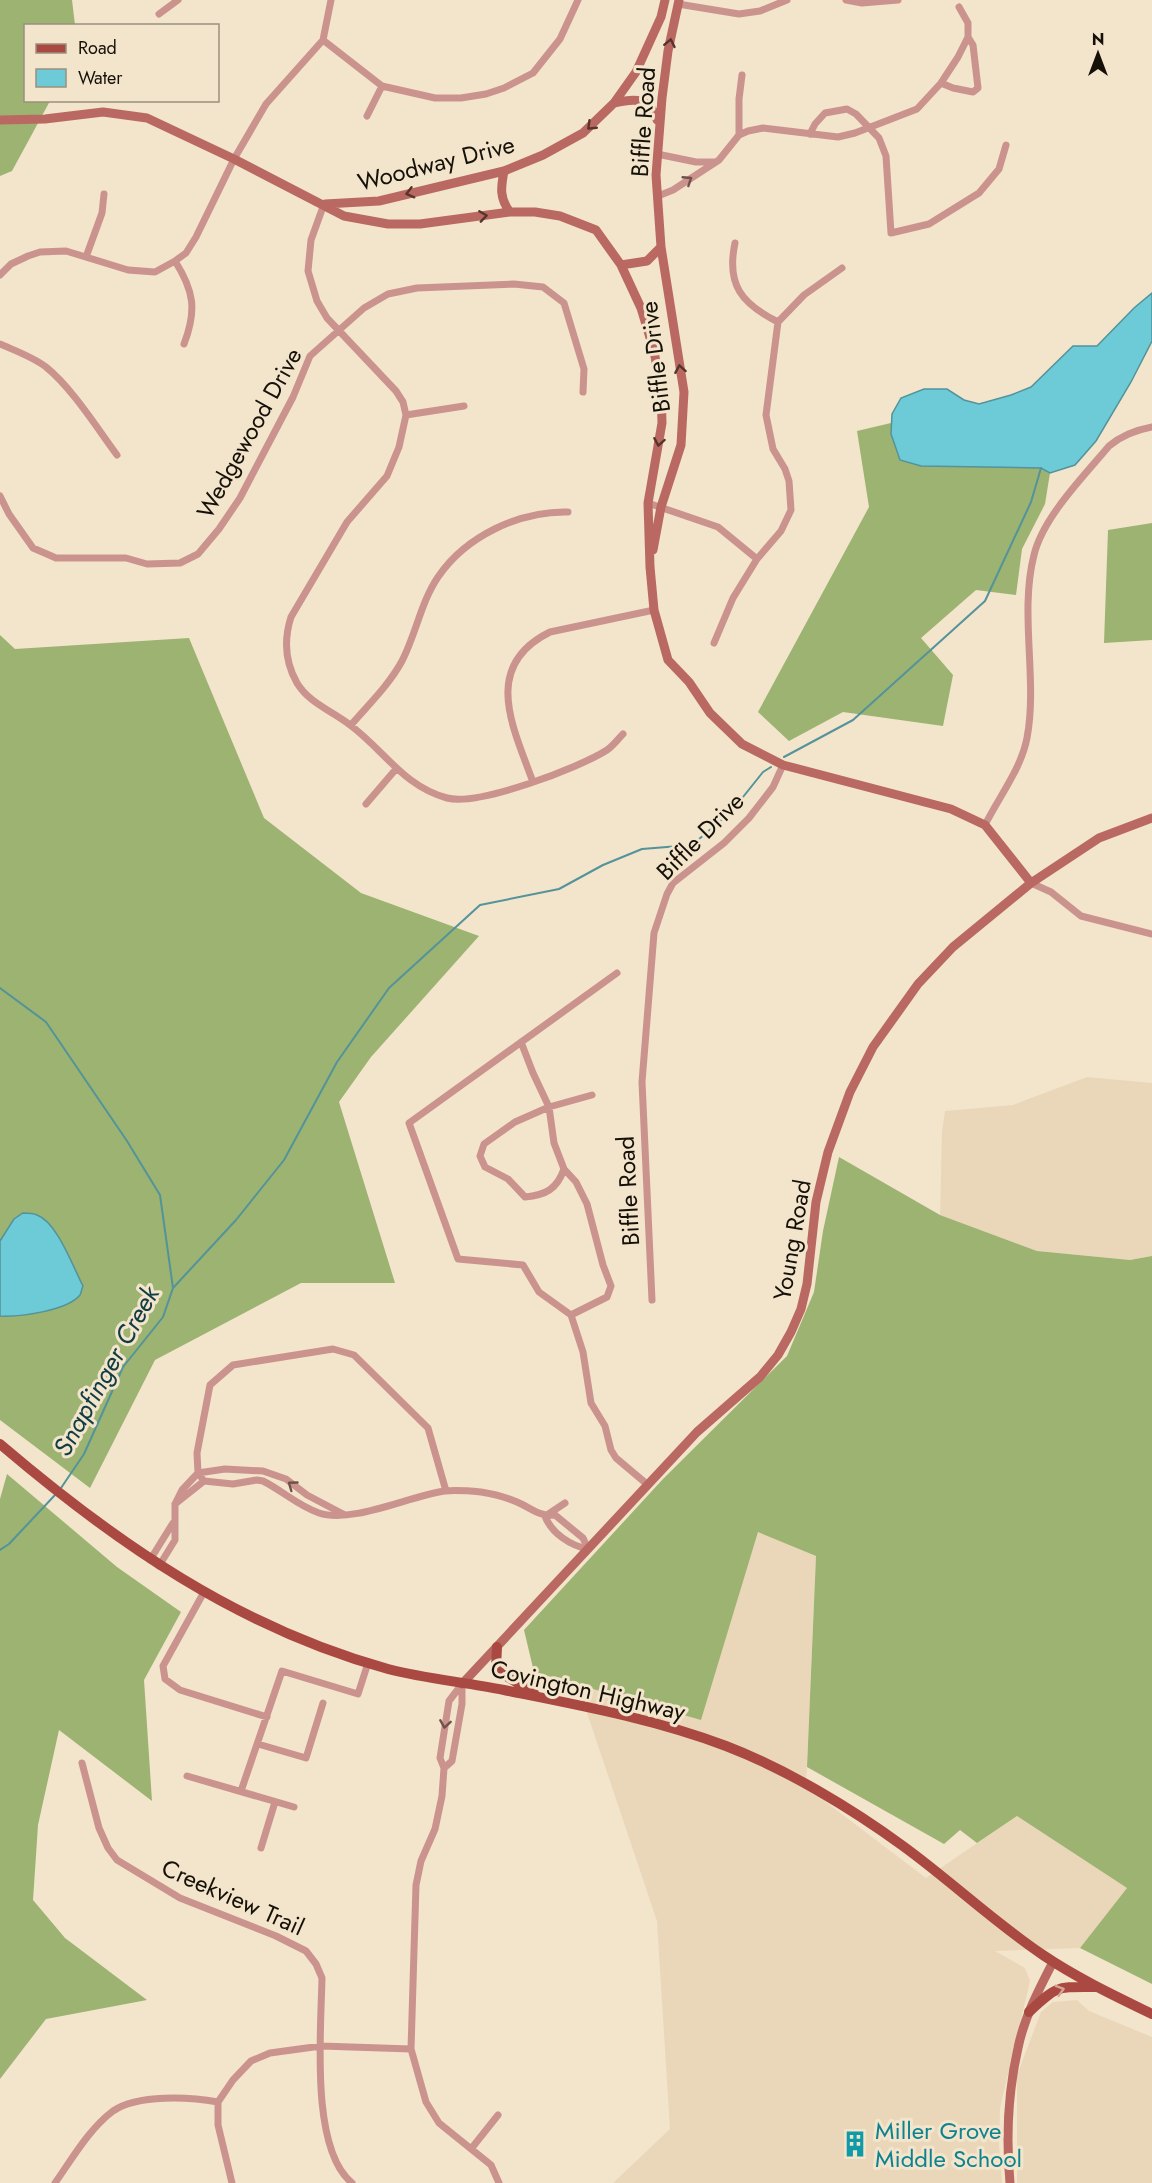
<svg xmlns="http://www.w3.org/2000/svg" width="1152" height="2183" viewBox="0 0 1152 2183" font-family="Jost,sans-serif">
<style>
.built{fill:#ead7b9}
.forest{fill:#9cb372}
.water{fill:#6dcbd8;stroke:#53939a;stroke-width:1.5}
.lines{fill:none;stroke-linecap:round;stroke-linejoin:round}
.stream{stroke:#53939a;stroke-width:2}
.street{stroke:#cb938d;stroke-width:7}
.secondary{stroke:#b96962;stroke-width:9}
.primary{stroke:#aa4942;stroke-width:10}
.oneway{stroke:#57342c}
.oneway2{stroke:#70524a}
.oneway3{stroke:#d6a695}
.labels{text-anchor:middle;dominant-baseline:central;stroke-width:6;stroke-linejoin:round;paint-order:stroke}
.street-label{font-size:24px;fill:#161108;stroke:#f3e4cc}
.culture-label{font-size:24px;fill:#0d838f;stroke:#f3e4cc;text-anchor:start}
.water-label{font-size:26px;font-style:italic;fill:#103d43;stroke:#f3e4cc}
</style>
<rect width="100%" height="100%" fill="#f3e4cc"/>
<!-- built -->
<path class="built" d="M1087,1077L1152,1083V1256L1130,1260L1037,1251L940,1215L942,1132L945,1111L1013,1105Z
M758,1531L816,1556L806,1787L926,1878L1017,1816L1127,1888L1080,1948L995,1951L1025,1968L1030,1981L1000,2108L999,2145L1002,2183H613L670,2129L657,1921L577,1683L701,1720Z
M1077,2000L1089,2011L1152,2037V2183H1017V2075L1041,2012L1053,2002Z"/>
<!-- forest -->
<path class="forest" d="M0,0H72L75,25L26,26V100L50,101L12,171L0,176Z
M891,423V434L998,467L1041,468L1050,473L1045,504L1022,549L1016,595L976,590L921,638L953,675L943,726L843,712L789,741L758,712L869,507L857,431Z
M1152,523V640L1104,643L1108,530Z
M0,635L15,649L189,638L264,818L361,893L479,936L371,1057L339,1102L395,1283H301L155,1360L90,1488L0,1420Z
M839,1157L940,1215L1037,1251L1130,1260L1152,1256V1984L1080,1948L1127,1888L1017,1816L977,1843L960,1830L944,1844L807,1767L816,1556L758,1532L701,1720L534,1672L524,1630L663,1479L787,1356L814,1292L823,1231Z
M7,1474L117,1567L181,1612L144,1680L152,1801L59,1730L38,1825L33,1900L65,1938L147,2000L46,2019L0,2079V1499Z"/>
<!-- water -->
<path class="water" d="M1152,293V341L1131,382L1096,441L1075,465L1050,473L1041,468L921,466L900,460L891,434L892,414L901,398L924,389H947L964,400L979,404L1011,395L1031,387L1073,346H1097L1134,308Z
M23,1213C27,1213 33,1213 37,1215C57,1222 73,1267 83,1286C82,1287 81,1294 80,1295C67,1311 19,1317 0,1316V1241L14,1219Z"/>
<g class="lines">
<!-- stream -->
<path class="stream" d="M784,757L853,720L985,601L1031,502L1041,468
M0,988L46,1022L127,1141L160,1195L173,1288L163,1317L123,1367L84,1454L61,1488
M173,1288L236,1220L284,1160L337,1062L389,988L480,905L559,889L603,865L642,849L692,845L731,812L763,772L771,767
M0,1550L9,1544L55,1495"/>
<!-- street -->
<path class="street" d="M846,0L862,3L898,0
M678,4L739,14L760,11L787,0
M159,14L178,0
M323,40L382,86L435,98H461L486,94L504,88L533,73L560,39L578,0
M941,83L953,88L973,92L978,88L973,45L968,37
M367,116L382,86
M810,134L815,124L825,113L847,109L856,114L879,138L886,156L891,233L929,224L979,193L999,169L1006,145
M739,135V99L742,75
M657,154L696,162H715
M658,196L673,190L719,160L739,135L748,131L763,128L838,137L855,133L917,109L941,83L958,57L968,37V23L959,7
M324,204L311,240L308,271L317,301L327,318L396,391L403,402L406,415L399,447L387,476L347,522L291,617C284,639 285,662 297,683C309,703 332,711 350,725C384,750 403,786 447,798C479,806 579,768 607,750C613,746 618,739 623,734
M735,243C726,285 742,304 778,322
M86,257L102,213L104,194
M175,261C194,291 197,310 184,344
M0,275L11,264L28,256L40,252L66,251L128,270L155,272L175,261L186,253L196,237L234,159L266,104L323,40L331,0
M0,344C16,351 33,357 46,367C72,388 97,428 117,455
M406,415L464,406
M0,496L9,514L33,548L56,558H126L147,564L180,563L198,554L219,529L240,498L293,397L310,356L364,308L388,294L417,288L514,284L543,287L564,303L584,369L583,392
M648,503L718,527L757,559
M714,643L733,598L757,559L781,531L791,510L789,481L785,469L773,449L766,415L778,322L804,295L842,268
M351,725C368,705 389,685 402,661C416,634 421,602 438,577C466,536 519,511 568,512
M533,782C513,727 481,666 550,632L654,610
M366,804L396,769
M985,825C999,797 1021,769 1027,738C1038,680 1019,613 1034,555C1043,517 1084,476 1109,446C1121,436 1136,430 1152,427
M1031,883L1051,892L1081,916L1152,934
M617,973L409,1123L458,1259L523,1265L539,1292L571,1315L583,1352L591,1403L605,1426L611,1450L616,1458L648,1485
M521,1042L533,1073L549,1107L554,1143L564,1169L576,1182L587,1204L603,1265L611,1286L607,1297L571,1315
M564,1169C557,1189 546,1195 525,1197L508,1179L485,1167L480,1156L484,1144L515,1122L549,1107L592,1095
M652,1300L642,1082L654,933L667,894L673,883L724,843L749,818L773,787L783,765
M204,1481L198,1473L197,1453L210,1385L233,1365L333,1349L354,1355L428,1428L446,1491
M175,1504L204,1481L233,1484L257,1480L263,1481C283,1491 298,1506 319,1513C352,1524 409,1496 445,1491C456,1490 470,1491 481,1492C493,1494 506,1497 517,1502C531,1508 540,1517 555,1515L583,1538L588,1549
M547,1515L565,1503
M545,1516C551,1533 571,1546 588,1549
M150,1560L173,1523
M159,1566L175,1540V1504L182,1490L198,1473L225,1469L263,1471L286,1479L307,1495L343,1514
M204,1592L163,1666L165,1679L180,1690L267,1717
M462,1684L449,1701L440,1758L444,1768L442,1796L435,1829L421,1861L416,1885L411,2049L426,2102L439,2123L491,2165L499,2183
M258,1744L306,1758L323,1703
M82,1763L99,1828L108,1848L117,1860L180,1898L276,1936L306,1951L316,1964L322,1978C321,2030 310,2149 352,2183
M444,1768L452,1761L462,1704V1685
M187,1776L294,1807
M241,1791L282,1671L358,1694L368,1663
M261,1848L275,1802
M471,2149L498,2115
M55,2183C72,2159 89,2129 113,2111C138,2094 190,2097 218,2102
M232,2183L218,2125V2102L233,2080L251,2061L270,2053L321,2046L411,2049"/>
<!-- secondary -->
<path class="secondary" d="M614,103C635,98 650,97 657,120
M0,120L45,119L103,112L147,118L234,159L344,216L388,224H420L510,212H535L560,216L596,230L621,265L641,308L654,351L661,390L662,423L648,503L650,567L654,610L668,660L689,682L710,713L742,744L783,765L951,809L985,825L1031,883
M504,171C501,187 499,198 510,212
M325,204L379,201L504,171L543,155L583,133L614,103L636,72L661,17L665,0
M621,265L647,261L661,247
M653,550L661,507L681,445L684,392L661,247L656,175L662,98L668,51L679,0
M462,1684L697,1432L760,1377L778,1355L791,1332L801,1309L807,1284L816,1202L828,1152L850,1092L873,1047L918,984L953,947L1031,883L1099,838L1152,818
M1010,2183C1006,2139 1008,2092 1018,2048C1024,2018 1039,1989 1053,1962"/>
<!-- primary -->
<path class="primary" d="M0,1444C116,1543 239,1628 388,1669C426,1679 465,1682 504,1690C579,1705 655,1719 726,1746C786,1769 851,1808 903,1846C951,1881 994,1922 1043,1955C1077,1978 1115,1996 1152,2014
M497,1647L496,1668L498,1671L534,1693
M1029,2012C1058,1985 1056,1987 1095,1987"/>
</g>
<!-- one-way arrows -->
<defs><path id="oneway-chevron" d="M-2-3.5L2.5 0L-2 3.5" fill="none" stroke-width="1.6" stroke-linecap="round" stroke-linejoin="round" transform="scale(1.5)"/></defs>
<g class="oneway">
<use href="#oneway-chevron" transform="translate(670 43) rotate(-78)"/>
<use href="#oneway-chevron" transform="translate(591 126) rotate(136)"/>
<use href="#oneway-chevron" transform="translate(410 193) rotate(165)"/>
<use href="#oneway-chevron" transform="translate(483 216) rotate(-8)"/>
<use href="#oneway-chevron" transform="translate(680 369) rotate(-100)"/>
<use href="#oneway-chevron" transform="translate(659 442) rotate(100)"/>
</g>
<g class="oneway2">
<use href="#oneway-chevron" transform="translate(688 180) rotate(-33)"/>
<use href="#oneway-chevron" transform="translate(292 1485) rotate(-144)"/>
<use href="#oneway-chevron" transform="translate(445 1724) rotate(99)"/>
</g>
<use class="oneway3" href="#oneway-chevron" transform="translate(1060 1990) rotate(-16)"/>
<!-- icons -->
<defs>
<g id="building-bare" transform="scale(2.07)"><path d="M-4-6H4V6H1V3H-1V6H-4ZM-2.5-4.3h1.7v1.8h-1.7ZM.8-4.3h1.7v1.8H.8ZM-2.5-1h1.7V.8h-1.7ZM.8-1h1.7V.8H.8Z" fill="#0f9aa8" stroke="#f3e4cc" stroke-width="2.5" paint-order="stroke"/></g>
</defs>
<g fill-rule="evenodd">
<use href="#building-bare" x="855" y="2144"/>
</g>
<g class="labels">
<!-- street labels -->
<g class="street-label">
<text transform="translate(643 122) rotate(-86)">Biffle Road</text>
<text transform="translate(436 163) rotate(-14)">Woodway Drive</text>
<text transform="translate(655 357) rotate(-97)">Biffle Drive</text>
<text transform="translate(249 433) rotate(-61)">Wedgewood Drive</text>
<text transform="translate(700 836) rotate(-45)">Biffle Drive</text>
<text transform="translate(628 1191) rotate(-93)">Biffle Road</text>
<text transform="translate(792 1240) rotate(-80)">Young Road</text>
<text transform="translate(588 1690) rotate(13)">Covington Highway</text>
<text transform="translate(233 1897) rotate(24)">Creekview Trail</text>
</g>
<!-- culture labels -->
<g class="culture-label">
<text x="875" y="2130">Miller Grove<tspan x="875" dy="28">Middle School</tspan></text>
</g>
<!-- water labels -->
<g class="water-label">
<text transform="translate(106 1371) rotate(-61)">Snapfinger Creek</text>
</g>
</g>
<!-- legend -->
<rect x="24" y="24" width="195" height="78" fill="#f3e4cc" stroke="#9b907e" stroke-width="1.5"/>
<rect x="36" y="44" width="30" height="9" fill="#aa4942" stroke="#9b907e" stroke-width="1.5"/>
<text x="78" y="54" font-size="18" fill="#161108">Road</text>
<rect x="36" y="69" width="30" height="18" fill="#6dcbd8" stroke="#9b907e" stroke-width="1.5"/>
<text x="78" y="84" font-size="18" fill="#161108">Water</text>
<!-- north arrow -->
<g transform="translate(1098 54)" stroke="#f3e4cc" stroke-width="4.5" paint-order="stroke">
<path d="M0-4.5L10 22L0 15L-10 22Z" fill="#161108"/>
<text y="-9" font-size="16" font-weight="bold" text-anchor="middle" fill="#161108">N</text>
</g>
</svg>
